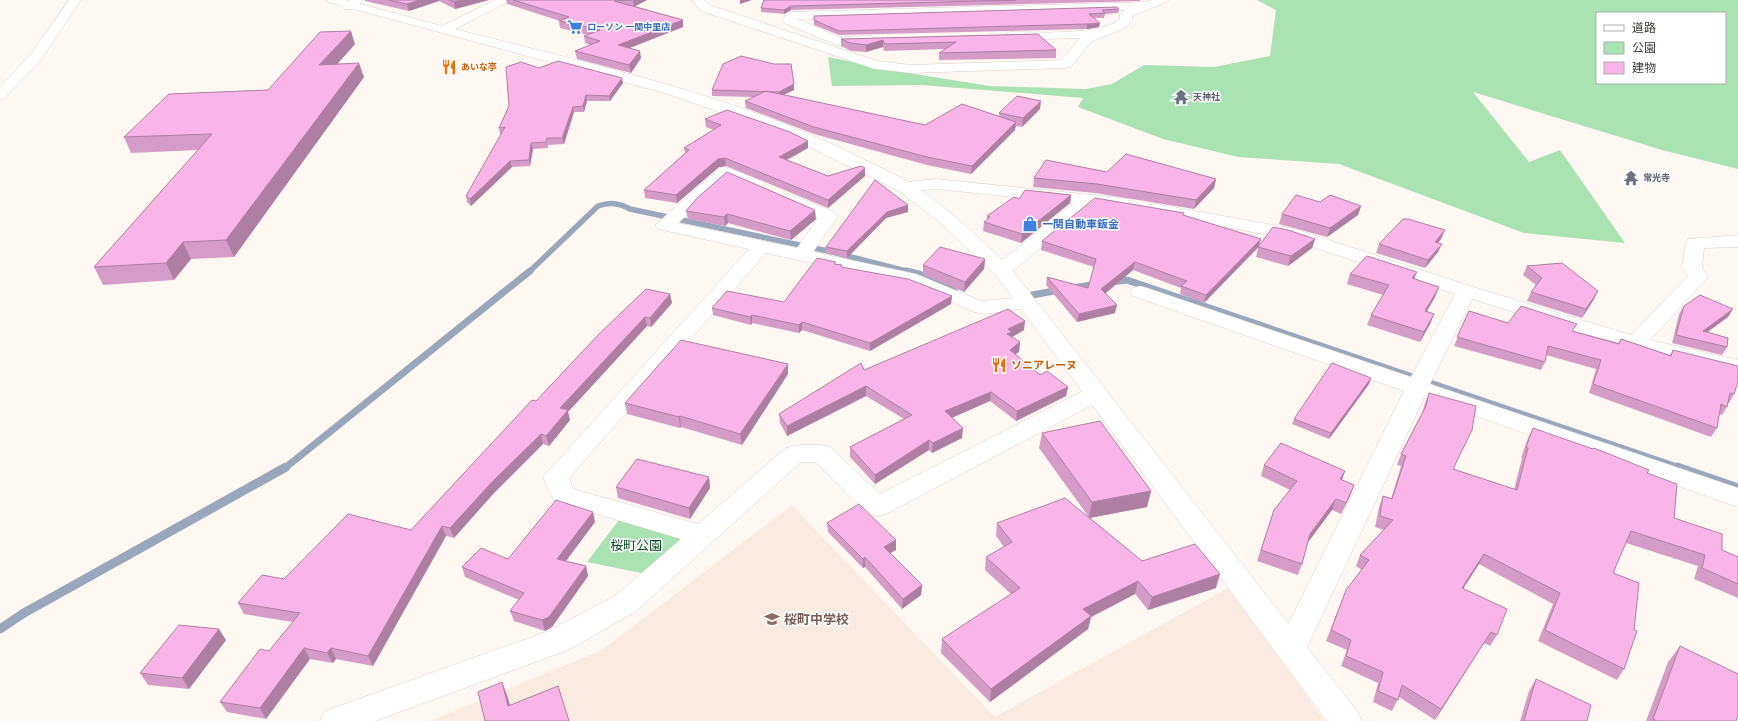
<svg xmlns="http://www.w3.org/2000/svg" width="1738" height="721" viewBox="0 0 1738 721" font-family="Raleway,'Noto Sans JP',sans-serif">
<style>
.built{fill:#faebe2}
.green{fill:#a9e2b3;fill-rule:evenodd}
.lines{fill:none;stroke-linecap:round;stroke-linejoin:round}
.stream-far2{stroke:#98a7bc;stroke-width:5.5}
.stream-far1{stroke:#98a7bc;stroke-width:7}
.stream{stroke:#98a7bc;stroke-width:9}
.street-casing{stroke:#d7cfca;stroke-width:1}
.secondary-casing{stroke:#d7cfca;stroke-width:1}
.street{fill:#fff;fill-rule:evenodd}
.secondary{fill:#fff;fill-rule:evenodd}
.wall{fill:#d69cc8}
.shaded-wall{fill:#ae7fa2}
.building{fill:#f9b5e8;stroke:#ae7fa2}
.labels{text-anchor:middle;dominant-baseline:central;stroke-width:3;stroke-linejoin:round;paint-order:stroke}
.far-shop-label{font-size:9px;font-weight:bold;fill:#366cbe;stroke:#fff;text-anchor:start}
.far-food-label{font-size:9px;font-weight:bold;fill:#c56008;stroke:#fff;text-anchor:start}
.far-worship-label{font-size:9px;font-weight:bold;fill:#5b616d;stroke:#fff;text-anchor:start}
.shop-label{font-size:11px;font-weight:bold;fill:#366cbe;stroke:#fff;text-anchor:start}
.food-label{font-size:11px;font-weight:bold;fill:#c56008;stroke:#fff;text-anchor:start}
.near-park-label{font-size:13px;fill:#084a1f;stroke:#fff}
.near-education-label{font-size:13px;font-weight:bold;fill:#785e54;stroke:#fff;text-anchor:start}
</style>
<rect width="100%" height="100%" fill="#fff7f2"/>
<!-- built -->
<path class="built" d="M792,505L995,717L1228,588L1325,721H430L602,650Z"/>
<!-- green -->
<path class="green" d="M1257,0H1738V169L1662,150L1473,92L1529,162L1560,150L1625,243L1524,233L1339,164L1238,157L1163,139L1078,107L1083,98L921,85L832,86L828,57L896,71L990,86L1086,89L1112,84L1144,65L1214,67L1270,56L1276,10ZM1597,13H1725V83H1597Z
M622,516L676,528L684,545L651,575L587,562Z"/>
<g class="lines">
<!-- stream-far2 -->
<path class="stream-far2" d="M529,272L598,206C610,202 619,203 630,209L828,251L910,272"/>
<!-- stream-far1 -->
<path class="stream-far1" d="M906,271L919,274L954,290
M1111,282L1127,280L1680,468
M1073,288L1097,284
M1022,297L1059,290
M285,468L530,271"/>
<!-- stream -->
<path class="stream" d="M1677,467L1738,488
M0,629L24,613L286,467"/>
<!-- street casing -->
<g class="street-casing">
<path id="street" d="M69,0H81L40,61L5,98L0,99V87L30,55Z
M350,0H364L352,9H344L342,6Z
M1152,0H1169L1167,2L1132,16V20L1125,28L1092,41L1070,67H1060L1058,64L1080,38L1010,40L1004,36L1010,32C1035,32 1102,36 1120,19V14L1125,10L797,19L839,37L872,36L878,40L872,44L837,45L784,23L782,20L787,13L791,12L1146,2Z
M726,167L762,180L764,184L762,188L756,189L750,188L728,179L678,223L797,248L818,218L783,203L780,199L783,195L789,194L835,212L838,216L813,252L916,274L981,301L1027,297L1034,299L1037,303L1034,307L985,314L975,312L903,283L766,253L569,478L573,489L698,524L786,448C800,444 816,443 830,447L880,494L1089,388L1097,386L1105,388L1108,393L1105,398L886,514L877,516L868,514L815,462H801L635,612L568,650L375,721H320L325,711L546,632L615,596L681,539L554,501L543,477L749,249L658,229L655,225L720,168Z
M936,179L1122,198L1128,199L1131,203L1128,207L1122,208L1092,205L1009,274L1002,276L995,274L992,270L995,266L1073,203L936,189L904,192L898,191L895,187L898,183Z
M1156,204L1295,229L1473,287L1631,335L1688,276L1682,267L1686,243L1688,239L1738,235V247L1704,248L1702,267L1708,277L1650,340L1738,360V374L1627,348L1472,299L1430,384L1738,488V507L1424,398L1302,658L1291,661L1280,658L1276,649L1404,391L1133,296L1130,292L1133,288L1140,286L1147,288L1411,377L1455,294L1285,238L1150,213L1147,209L1150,205Z"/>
</g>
<!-- secondary casing -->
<g class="secondary-casing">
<path id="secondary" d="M326,0H346L442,26L495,0H510L508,2L455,29C592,65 734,94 861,158C877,167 895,173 910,183C946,206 978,237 1009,266L1357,711L1362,721H1327L995,274L937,220L899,191L791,138L668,94L328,2Z
M692,0H704L709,5L877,61L911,65L1065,60L1070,61L1072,64L1070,67L1065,68L911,73L875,69L701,11Z"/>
</g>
<!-- street -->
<use href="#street" class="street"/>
<!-- secondary -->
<use href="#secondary" class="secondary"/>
</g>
<!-- wall -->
<path class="wall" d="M365,0H489L455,9L439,1L409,11L365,1Z
M506,0H647L634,6L683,20V27L630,48L641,58L631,73L577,59L575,51L590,45L585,43L584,36L588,35L560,28L559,21H560L507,4Z
M764,0H1140V1L791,10L784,14L761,12V8Z
M1119,9L1118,13L1105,14L1104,18H1094L1099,27L1087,29L839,35L814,25V16Z
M1038,34L1056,50V58L939,60V53L945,49L884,51L883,47L866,52L851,51L841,46V39Z
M355,44L337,64L364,77L234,257L191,259L174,280L103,285L94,267L198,150L131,153L124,137L268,90Z
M539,68L623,83L610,101H587L584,112H574L564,144L548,145V148L533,149L530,166L512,167L471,206L467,202L466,196L502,134H500L499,128L509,106Z
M712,90H794L783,95L925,125L999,116V113L1040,109L1022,127L1016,126L1015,130L971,174L927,165L814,134L746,108L745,101L754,97L712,96Z
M705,119L808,148L787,160L828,176H865L828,208L726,166L719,167L677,203L645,198L644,190L685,153L684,148L714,130L706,127Z
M1107,172L1216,179L1214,188L1194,209L1095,193L1033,187L1034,178Z
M1071,195L1070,203L1021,243L983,231L984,222L987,220V216Z
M1320,202L1361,206L1358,215L1327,237L1279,224L1282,214Z
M908,205V212L886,218L847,258L826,253V247Z
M686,211L816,219L791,240L728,223L725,226L688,219Z
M1184,216L1261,239L1259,246L1315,239L1312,248L1288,266L1256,257L1258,248L1204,303L1180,294L1181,288L1133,270L1105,293L1115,313L1077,322L1046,285L1047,277L1088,288L1094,267L1041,250L1042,241Z
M1441,239L1438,243V252L1425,268L1376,253L1379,244Z
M985,259L984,269L964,292L923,275V265Z
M836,264L842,265V267L952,296L951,304L870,351L802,330L799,333L752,323L751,325L713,315L712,308L784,302Z
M1527,266L1594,299L1582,318L1527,301L1531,292L1536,285L1523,275Z
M1350,274L1414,279L1435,297L1427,311L1434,314L1430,324L1420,342L1367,325L1371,315L1383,295L1347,284Z
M670,294L672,303L651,327L647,326L568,412L570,420L549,446L543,444L494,493L454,538L446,536L373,666L336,659L333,663L310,659L266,719L227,712L220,702L269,651L293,622L244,614L238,603L284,579L411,530L536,401Z
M1684,306L1728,317L1707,332L1727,347L1722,355L1672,343L1679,314Z
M1469,311L1508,323L1573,331L1619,343L1621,339L1670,355L1673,350L1734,394L1729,403H1728L1727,407L1722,415L1719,414L1717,428L1711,437L1589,393L1596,369L1546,355L1545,362L1541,370L1454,346Z
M1024,330L1012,337L1020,342L1019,352L1015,354L1040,375L1068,387L1066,396L1016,421L990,401L952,418L962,438L932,453L929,450L875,484L850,457V447L904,419L866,396L787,436L780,423L779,414L864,370Z
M788,374L742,445L681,427L680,428L627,414L625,403Z
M1371,378L1369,384L1329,439L1292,424L1294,419Z
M1429,393L1453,469L1514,490L1522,458H1521L1528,438L1533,428L1647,473L1674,518L1722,550L1738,557V598L1694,579L1698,566L1626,543L1613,573L1624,669L1617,680L1538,641L1553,604L1479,564L1463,589L1497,635L1490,646L1484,643L1435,720L1399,697L1392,711L1373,702L1378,683L1341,666L1347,650L1326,641L1346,590L1362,570L1356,566L1360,555L1384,530L1375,527L1379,507L1383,496L1391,499L1401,466L1397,465L1401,454L1422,413L1425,403Z
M1042,433L1151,491L1147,507L1090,518L1142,561L1216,588L1148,610L1135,594L1091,617L1088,629L990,702L941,653L942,639L1011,594L985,570L986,557L1004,547L996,536L997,523L1088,516L1039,448Z
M1264,465L1345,471L1342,480L1354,485L1350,496L1341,514L1332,510L1308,542L1302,564L1298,575L1257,561L1274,510L1290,490L1261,476Z
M709,477L710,488L690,519L618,498L616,487Z
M595,522L566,561L586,566L588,576L552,627L545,631L514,621L510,611L519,600L465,577L462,567L508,559Z
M827,523L896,550L890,553L922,585L921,595L902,609L865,567L863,568L828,532Z
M226,640L189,689L148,685L140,673Z
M1680,646L1736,721H1646L1668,662Z
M1536,679L1587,721H1520L1529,691Z"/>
<!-- shaded-wall -->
<path class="shaded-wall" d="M420,0H439V1L409,11L407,4Z
M461,0H489L455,9L454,2Z
M633,0H647L634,7Z
M740,0H752L740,4Z
M791,6V10L784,14V10Z
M683,20V27L619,52L618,45Z
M1100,23L1099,27L1087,29V24Z
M351,31L355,44L324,79L319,65Z
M883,40V47L866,52V45Z
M640,51L641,58L631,73L629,65Z
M359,63L364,77L234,257L226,240Z
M622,78L623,83L610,101L609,96Z
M794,84V90L779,97V92Z
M586,95L587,101L584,112L583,106Z
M1041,101L1040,109L1022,127L1023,118Z
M573,107L574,112L564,144L562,138Z
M1016,122L1015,130L971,174L972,166Z
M808,141V148L779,164V157Z
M531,143L533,149L530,166L529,160Z
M725,158L726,166L719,167L677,203L676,195L718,159Z
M510,161L512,167L471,206L470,199Z
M865,168V176L828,208V200Z
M1216,179L1214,188L1194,209L1196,200Z
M1071,195L1070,203L1021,243L1022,234Z
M908,205V212L886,218L847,258V251L887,212Z
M1361,206L1358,215L1327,237L1330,228Z
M815,210L816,219L791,240L790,231Z
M727,214L728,223L725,226L724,217Z
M1445,230L1441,239L1432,250L1435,242Z
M1261,239L1258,247L1204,303L1206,295Z
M1315,239L1312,248L1288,266L1291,256Z
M183,242L191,259L174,280L166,263Z
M1442,244L1438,252L1425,268L1428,260Z
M985,259L984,269L964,292L965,282Z
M1135,262L1133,270L1100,298L1101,289Z
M1417,272L1413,282L1412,278Z
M1439,287L1435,297L1421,321L1425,311Z
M1598,291L1594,299L1582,318L1586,309Z
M670,294L672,303L651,327L650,318Z
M952,296L951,304L870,351V343Z
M1117,305L1115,313L1077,322L1079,314Z
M1733,309L1728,317L1698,339L1703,331Z
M1434,314L1430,324L1420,342L1424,332Z
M752,315V323L751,325L750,317Z
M645,317L647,326L568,412L570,420L549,446L546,436L560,408Z
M1025,321L1024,330L1012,337L1011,342L1007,334L1008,329Z
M802,322V330L799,333V325Z
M1020,342L1019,352L1009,359L1010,350Z
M788,364V374L742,445L740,434Z
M1371,378L1369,384L1329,439L1331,433Z
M866,386V396L787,436V426Z
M1068,387L1066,396L1016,421L1017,411Z
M991,392L990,401L944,421L945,411Z
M680,416L681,427L680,428L679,417Z
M963,428L962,438L932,453L933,443Z
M541,434L543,444L494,493L454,538L450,528L491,483Z
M929,440V450L875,484V475Z
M1345,471L1341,482L1340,479Z
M709,477L710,488L690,519L689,508Z
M1354,485L1350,496L1341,514L1346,503Z
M1151,491L1147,507L1089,518L1092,502Z
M1336,499L1332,510L1306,545L1310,534Z
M593,512L595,522L560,569L557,559Z
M442,526L446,536L373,666L368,656Z
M896,540V550L884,556V547Z
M1484,554L1479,564L1456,599L1462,588Z
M865,557V567L863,568V559Z
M586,566L588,576L552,627L545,631L542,620Z
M1220,574L1216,588L1148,610L1152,597Z
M1138,581L1135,594L1091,617L1088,629L990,702L991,689L1083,609Z
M922,585L921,595L902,609L903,599Z
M219,629L226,640L189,689L182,678Z
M1491,632L1435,720L1441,709Z
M304,648L310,659L266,719L260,708Z
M331,648L336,659L333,663L327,653Z
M502,682L508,698L514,721L508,706Z"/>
<!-- building -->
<path class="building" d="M389,0H420L407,4Z
M450,0H461L454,2Z
M513,0H632L614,1L683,20L618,45L640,51L629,65L575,51L600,41L584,36L600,30L559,21L569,17Z
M764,0H1016L791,6L784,10L761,8Z
M1117,7L1119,9L1102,10L1105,13L1089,14L1100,23L1087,24L839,31L814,20V16Z
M351,31L319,65L359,63L226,240L183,242L166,263L94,267L212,134L124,137L169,94L268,90L320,32Z
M1038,34L1056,50L939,53L956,42L885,44L883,40L866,45L851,43L841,39Z
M741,56L774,64H791L794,84L779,92L712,90L723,64Z
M558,61L622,78L609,96L586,95L583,106L573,107L562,138H547L546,142L531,143L529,160L510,161L470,199L466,196L505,127L499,128L509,106L506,67L521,62L539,68Z
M766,91L925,125L962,104L1016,122L972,166L927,157L814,127L745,101Z
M1017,96L1041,101L1023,118L999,113Z
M727,110L790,132L808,141L779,157L828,176L861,166L865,168L828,200L725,158L718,159L676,195L644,190L689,150L684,148L721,125L705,119Z
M1126,154L1216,179L1196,200L1097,184L1034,178L1046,160L1107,172Z
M727,172L815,210L790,231L727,214L724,217L686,211L697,198Z
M875,180L908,205L887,212L847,251L826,247Z
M1025,190L1071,195L1022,234L984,222L990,217L987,216L1014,197L1019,199Z
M1296,195L1320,202L1330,195L1361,206L1330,228L1282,214Z
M1095,198L1184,213L1183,215L1261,239L1206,295L1181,286L1187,281L1135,262L1101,289L1117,305L1079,314L1047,277L1088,288L1096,259L1042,241Z
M1403,219H1408L1445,230L1435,242L1442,244L1428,260L1379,244Z
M1273,227L1288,230L1315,239L1291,256L1258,247Z
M940,247L985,259L965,282L923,265Z
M1367,256L1417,272L1412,278L1439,287L1425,311L1434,314L1424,332L1371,315L1389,285L1350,274Z
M817,258L836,262L834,264L842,265L841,267L908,279L952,296L870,343L802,322L799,325L752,315L750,317L712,308L727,291L784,302Z
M1562,263L1598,291L1586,309L1531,292L1542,278L1527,266Z
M646,289L670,294L650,318L645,317L560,408L568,410L546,436L541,434L491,483L450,528L442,526L368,656L331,648L327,653L304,648L260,708L220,702L260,649L269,651L300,613L238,603L262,575L284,579L348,514L411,530L532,400L536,401L599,334Z
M1700,295L1733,309L1703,331L1728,338L1727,347L1676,335L1684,306Z
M1521,306L1577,324L1572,331L1619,344L1621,339L1671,356L1673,350L1738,366V382L1734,394L1730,393L1727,407L1721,404L1717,428L1593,384L1601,360L1548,346L1545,362L1457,337L1469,311L1508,323Z
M1008,309L1025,321L1008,329L1012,332L1007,334L1020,342L1010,350L1040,375L1047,371L1068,387L1017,411L991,392L945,411L963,428L933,443L929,440L875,475L850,447L912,415L866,386L787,426L779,414L861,363L864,370Z
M681,340L788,364L740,434L680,416L679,417L625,403Z
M1332,363L1371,378L1331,433L1294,419Z
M1429,393L1476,406L1472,430L1453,469L1517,490L1528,448L1526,447L1533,428L1593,449L1594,448L1649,470L1647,473L1677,484L1674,518L1722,534V550L1738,557V584L1702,568L1705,555L1631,531L1613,573L1639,583L1634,630L1637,631L1624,669L1545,630L1560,593L1484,554L1462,588L1507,609L1497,635L1491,632L1441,709L1402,685L1398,700L1378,691L1383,672L1346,656L1351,640L1331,630L1346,590L1369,560L1360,555L1393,520L1380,516L1383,496L1392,499L1406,456L1401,454L1426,406Z
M1100,421L1151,491L1092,502L1042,433Z
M1281,443L1345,471L1340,479L1354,485L1346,503L1336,499L1310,534L1302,564L1261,550L1274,510L1297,481L1264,465Z
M637,459L709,477L689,508L616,487Z
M1065,498L1142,561L1195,544L1220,574L1152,597L1138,581L1083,609L1091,616L991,689L942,639L1020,588L986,557L1012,542L997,523Z
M556,500L593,512L557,559L586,566L549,617L542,620L510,611L524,593L462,567L481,548L508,559Z
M859,504L896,540L884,547L922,585L903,599L865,557L863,559L827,523Z
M179,625L219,629L182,678L140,673Z
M1680,646L1738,674V715L1736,721H1657L1653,719Z
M1536,679L1591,705L1587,721H1524Z
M502,682L508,706L558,686L569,721H485L478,692Z"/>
<!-- icons -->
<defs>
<g id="supermarket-bare" transform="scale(1.2)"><path d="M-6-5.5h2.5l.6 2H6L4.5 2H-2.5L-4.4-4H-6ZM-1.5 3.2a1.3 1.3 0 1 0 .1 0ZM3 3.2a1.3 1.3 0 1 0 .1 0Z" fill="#3f7fe0" stroke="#fff" stroke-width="2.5" paint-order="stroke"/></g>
<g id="restaurant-bare" transform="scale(1.2)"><path d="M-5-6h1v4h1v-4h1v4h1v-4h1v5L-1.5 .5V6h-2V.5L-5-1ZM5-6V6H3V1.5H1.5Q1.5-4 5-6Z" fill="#e8710a" stroke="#fff" stroke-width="2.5" paint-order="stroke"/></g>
<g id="temple-bare" transform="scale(1.2)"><path d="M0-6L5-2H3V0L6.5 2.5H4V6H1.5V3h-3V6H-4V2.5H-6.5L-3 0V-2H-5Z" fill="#6b7280" stroke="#fff" stroke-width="2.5" paint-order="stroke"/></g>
<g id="shop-bare" transform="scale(1.2)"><path d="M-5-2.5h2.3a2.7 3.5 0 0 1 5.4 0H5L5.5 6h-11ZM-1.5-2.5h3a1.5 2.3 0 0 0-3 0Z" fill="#3f7fe0" stroke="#fff" stroke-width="2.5" paint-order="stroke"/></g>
<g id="school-bare" transform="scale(1.2)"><path d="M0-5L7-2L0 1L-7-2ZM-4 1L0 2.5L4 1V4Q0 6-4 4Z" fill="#8d6e63" stroke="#fff" stroke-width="2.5" paint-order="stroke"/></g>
</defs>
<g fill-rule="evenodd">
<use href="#supermarket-bare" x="575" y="27"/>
<use href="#restaurant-bare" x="449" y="67"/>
<use href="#temple-bare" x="1181" y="97"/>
<use href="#temple-bare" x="1631" y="178"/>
<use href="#shop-bare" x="1030" y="224"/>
<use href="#restaurant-bare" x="999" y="365"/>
<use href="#school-bare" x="772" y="619"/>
</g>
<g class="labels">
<!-- far-shop labels -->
<g class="far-shop-label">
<text x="587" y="27">ローソン 一関中里店</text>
</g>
<!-- far-food labels -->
<g class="far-food-label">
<text x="461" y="67">あいな亭</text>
</g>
<!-- far-worship labels -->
<g class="far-worship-label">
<text x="1193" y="97">天神社</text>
<text x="1643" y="178">常光寺</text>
</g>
<!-- shop labels -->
<g class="shop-label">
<text x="1042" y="224">一関自動車鈑金</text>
</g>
<!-- food labels -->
<g class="food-label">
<text x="1011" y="365">ソニアレーヌ</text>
</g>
<!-- near-park labels -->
<g class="near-park-label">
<text x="636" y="545">桜町公園</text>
</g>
<!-- near-education labels -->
<g class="near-education-label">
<text x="784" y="619">桜町中学校</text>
</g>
</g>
<!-- legend -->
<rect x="1596" y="12" width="130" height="72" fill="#ffffff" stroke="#b1afaf"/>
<rect x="1604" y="25" width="20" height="6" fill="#ffffff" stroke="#b1afaf"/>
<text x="1632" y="32" font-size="12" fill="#3c3836">道路</text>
<rect x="1604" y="42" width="20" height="12" fill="#a9e2b3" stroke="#b1afaf"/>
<text x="1632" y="52" font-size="12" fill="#3c3836">公園</text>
<rect x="1604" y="62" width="20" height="12" fill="#f9b5e8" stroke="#b1afaf"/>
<text x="1632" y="72" font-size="12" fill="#3c3836">建物</text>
</svg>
